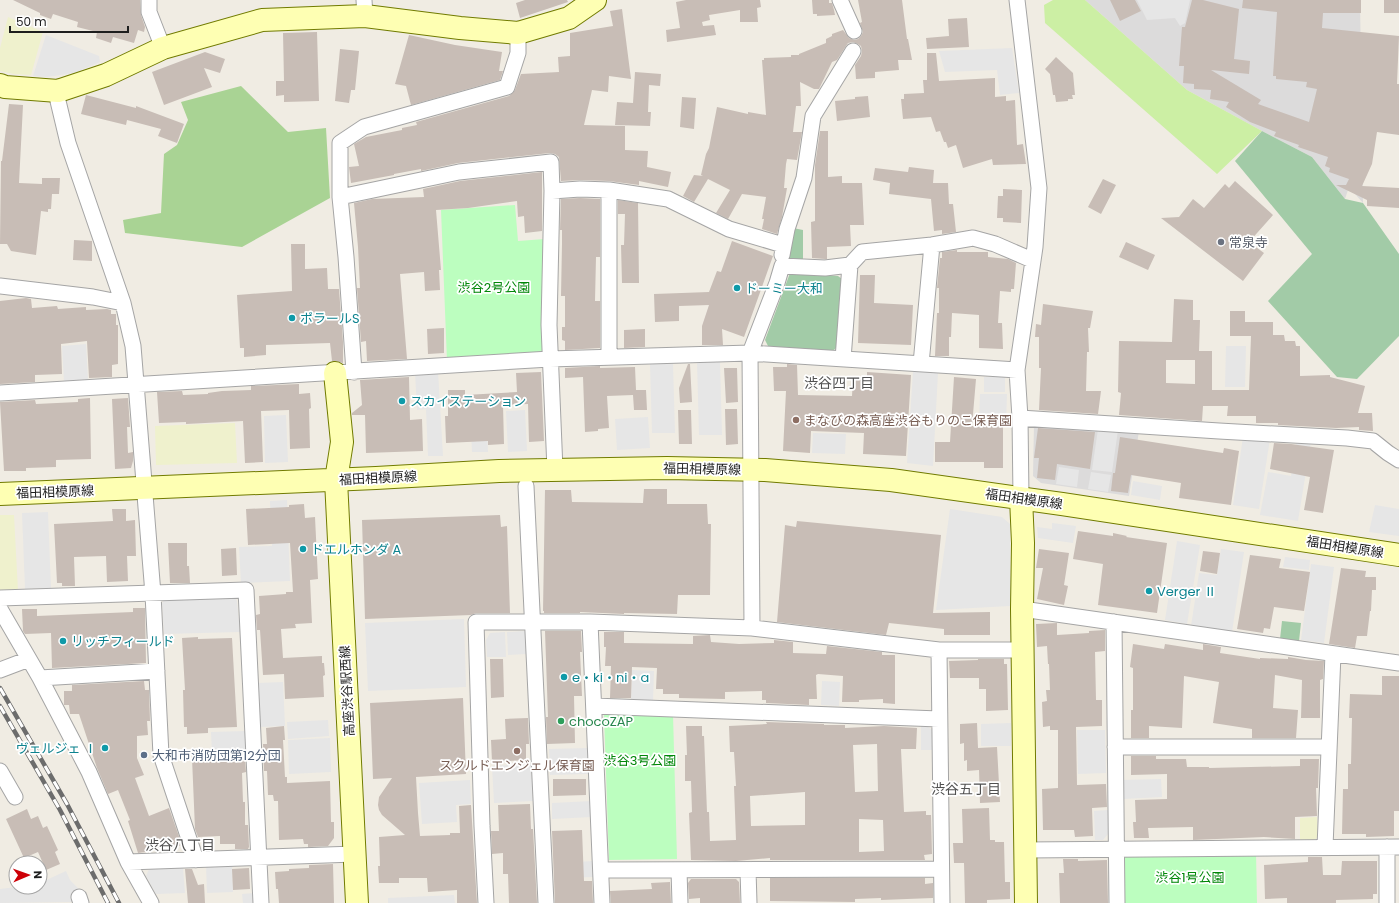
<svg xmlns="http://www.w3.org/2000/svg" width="1399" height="903" viewBox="0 0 1399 903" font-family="Poppins,'Noto Sans JP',sans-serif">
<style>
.residential{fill:#dcdbdb}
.farmland{fill:#eff1cd}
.grass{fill:#ccefa4}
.forest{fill:#a9d394}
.cemetery{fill:#a2cba7}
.park{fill:#bcfebf}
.parking{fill:#e6e6e6}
.building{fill:#c8bdb6;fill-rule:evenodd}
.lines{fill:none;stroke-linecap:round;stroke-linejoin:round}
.street-casing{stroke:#a5a5a5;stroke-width:17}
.secondary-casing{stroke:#717b00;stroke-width:24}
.street{stroke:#fff;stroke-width:15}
.secondary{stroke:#feffb3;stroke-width:22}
.rail-casing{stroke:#6c6c6c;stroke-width:4.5}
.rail{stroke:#fff;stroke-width:3;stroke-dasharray:9;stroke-linecap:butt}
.worship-dot{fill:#6b7280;stroke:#fff;stroke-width:1.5}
.culture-dot{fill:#0f9aa8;stroke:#fff;stroke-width:1.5}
.education-dot{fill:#8d6e63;stroke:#fff;stroke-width:1.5}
.leisure-dot{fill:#2e9e5b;stroke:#fff;stroke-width:1.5}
.service-dot{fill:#5c6f8a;stroke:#fff;stroke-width:1.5}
.labels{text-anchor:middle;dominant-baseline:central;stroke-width:3.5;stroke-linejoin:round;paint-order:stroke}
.worship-label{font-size:13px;fill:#5b616d;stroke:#fff;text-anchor:start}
.park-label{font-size:13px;fill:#018708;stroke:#fff}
.culture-label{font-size:13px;fill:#0d838f;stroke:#fff;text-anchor:start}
.education-label{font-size:13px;fill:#785e54;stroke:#fff;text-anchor:start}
.street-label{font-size:13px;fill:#1e1e1e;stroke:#fff}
.leisure-label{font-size:13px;fill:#27864d;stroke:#fff;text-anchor:start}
.service-label{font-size:13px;fill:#4e5e75;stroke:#fff;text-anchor:start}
.neighbourhood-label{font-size:14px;fill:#515151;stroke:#fff}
</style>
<rect width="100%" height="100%" fill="#f0ece3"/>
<!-- residential -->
<path class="residential" d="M1085,0H1360L1363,203L1349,187L1345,199L1312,157L1262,131L1187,90Z
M1034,424L1139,431L1129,496L1041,483L1033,476Z"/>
<!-- farmland -->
<path class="farmland" d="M8,17L43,32L31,75L14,74L0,71V48Z
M235,423L237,463L156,465L155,426Z
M0,515H14L18,591L0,590Z
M1317,817L1318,837L1313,841L1300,842V818Z"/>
<!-- grass -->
<path class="grass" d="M1053,0H1085L1187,90L1262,131L1217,174L1045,23L1044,5Z"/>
<!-- forest -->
<path class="forest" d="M241,86L288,132L326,128L330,198L242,247L125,233L123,220L161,213L164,154L177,145L188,120L181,102Z"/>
<!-- cemetery -->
<path class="cemetery" d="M1262,131L1312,157L1345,199L1363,203L1399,254V336L1357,379L1337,377L1268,301L1312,254L1235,161Z
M793,228L803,230V265L787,260Z
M790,273L838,276L842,279L839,346L831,352L769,348L765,340Z
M1282,621L1301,623L1299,641L1280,639Z"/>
<!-- park -->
<path class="park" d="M515,205L518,241L545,239L544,355L447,361L441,210Z
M673,714L677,859L609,860L604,715Z
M1256,852L1257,903H1123V857Z"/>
<!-- parking -->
<path class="parking" d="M1137,0H1190L1185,23L1180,26L1175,18L1147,20Z
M46,35L99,56L100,62L74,73L47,77L33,76Z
M1012,48L1019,93L1000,95L997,70L945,72L939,51Z
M86,344L88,380L64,382L62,346Z
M1226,346H1246L1245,387H1225Z
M697,362H720L722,435H699Z
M650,364H673L675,433H652Z
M438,371L443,456H428L426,409L417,410L415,372Z
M913,371L938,373L933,466L907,463Z
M984,377H1005V392H984Z
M980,394H1007L1006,425L979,424Z
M525,410L527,451L508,452L506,411Z
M486,411L488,452H472L470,412Z
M286,415L288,462L265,463L264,416Z
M648,417L650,448L617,450L615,419Z
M1098,429L1118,430L1112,472L1092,470Z
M813,433L846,434L845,454L812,453Z
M1243,437L1270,439L1259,509L1233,505Z
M1297,440L1311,441L1298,521L1260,515L1268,472L1291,476Z
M1059,467L1079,470L1077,487L1056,484Z
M1091,472L1111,475L1108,492L1088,489Z
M1133,481L1162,486L1160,500L1131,495Z
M287,500L290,581L241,583L239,547L272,546L270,501Z
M1375,505L1399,509V536L1369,532Z
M950,509L1002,517L1010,524V606L936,610Z
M48,512L51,588L25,589L22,513Z
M1052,523L1076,526L1073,543L1038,538L1037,527L1052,529Z
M1177,541L1200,545L1187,624L1165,620Z
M1221,549L1244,552L1232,632L1191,626L1199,573L1217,575Z
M1285,557L1310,560L1309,570L1283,567Z
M1311,564L1334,567L1324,643L1301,640Z
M234,595L237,601L240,632L164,634L162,603L166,598Z
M464,619L466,687L368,691L365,623Z
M525,631L526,654L508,655L507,632Z
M505,632L506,657H487L486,640L490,633Z
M632,670L654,671L653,701L631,700Z
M822,681L840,682L839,706L821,705Z
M283,682L285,726L260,727L257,683Z
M328,720L329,736L288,739L287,722Z
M1011,723V746H981V724Z
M921,726H927L932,730V750H921Z
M1077,730H1105L1106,773L1078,774Z
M246,731L247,753L212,754L211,732Z
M330,738L331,772L289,774L288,740Z
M588,748V774L550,775L549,749Z
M531,764L533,801L494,803L492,766Z
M1161,779L1162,797L1123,799L1122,780Z
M470,780L471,804L456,805L457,822L422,824L419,783Z
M592,801V817L552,819V803Z
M1108,810V834L1103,840H1095L1094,811Z
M594,861V877L559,878L558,863Z
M232,864L233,892L207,893L206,865Z
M183,868L185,893L156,894L146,876L149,869Z
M66,871L70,880L83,893L73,902L0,903V889L16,887H40V883Z
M255,893L256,903H243L242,894Z
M454,895L455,903H388V898Z"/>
<!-- building -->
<path class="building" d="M13,0H140L141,15L145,27L144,32L138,30L134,43L113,37L111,43L96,38L97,32L77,27L78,22L53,14L51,19L40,15V13Z
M525,0H567L568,2L520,18L516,3Z
M686,0H760L761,7L757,8L758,22H740V10L709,15L710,20L702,22L703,26L714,25L716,35L667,42L666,30L680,28L676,2Z
M812,0H829V3H832L834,10L835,15L817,16V14H813Z
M858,0H902L907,39H908L912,60H898L899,70L875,72V78L856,79L855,65L861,56L862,51L861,46L858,44L853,42L848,43L846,46L837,60L832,62L819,89H814L800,82L801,106H796L793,132H802L797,160L787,159L786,164L784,188H787L782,217L777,234L762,229L764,219H762L766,197L742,194L728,219L716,213L730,190L708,179L694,202L683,196L694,175L703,176L701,175L706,154L709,148L717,107L748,114V112L766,115L762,60H764V58L791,57V55H799V54L826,43V39L832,36V34L843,30L849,38L854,40L858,39L861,36L863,32L860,23L862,22Z
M1110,0H1135L1141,11L1120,21Z
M1192,0H1203L1239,9L1234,59L1250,61L1249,74L1211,70L1261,100L1258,104L1309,122L1317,89L1306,87L1307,82L1276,79V76H1273L1277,12L1242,8L1243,0H1361V13H1323L1322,28L1399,36L1397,84H1399V135L1377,132L1372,164L1362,186L1399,188V208L1367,206V200L1336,185H1346L1349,179L1329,172L1330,168L1325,166L1328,157L1298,147L1299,145L1274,136L1276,132L1250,122L1226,107L1229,102L1210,99L1211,90L1194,89V84L1183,83L1184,66H1179L1182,27H1185Z
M1384,0H1399V13H1384Z
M622,9L631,79L609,76L608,92L592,90L584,125L625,126V150L648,151L647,167L671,172L668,187L639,181V185L609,181L580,180L561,181L559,157L555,154L550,153L458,163L421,171V169L394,174V175L351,183L349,167L359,166L354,144L366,137L402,130V128L417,125L416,122L509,96L515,90L521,74L559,72L558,57L570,56V33L613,26L610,11Z
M967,18L969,47L927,49L926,38L949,36L948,19Z
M317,32L319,101L284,102V95L276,96V81H284L283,33Z
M409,35L455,45L502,52L499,71H503L500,80L411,105L406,86L395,84Z
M340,49L359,51L355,90H351L349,103L335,101Z
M205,52L225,59L220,73L204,68L212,87L164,105L152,72Z
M927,53H936L939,81L995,78V97L1006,96V101L1015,100L1017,145L1023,144L1026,164L993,165L992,159L963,168L956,145L948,148L946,142H944L940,131L936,132L931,117L903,119L901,99H904V94L924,93L923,80H927Z
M1056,57L1073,73L1075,95H1072L1073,99H1068V101L1056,102L1055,95H1053L1050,74L1045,69Z
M635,72L661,74L660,86L649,85L648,112H651L650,126L615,125L617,102L633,103Z
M86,95L136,108V106L184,124L177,143L158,136L161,129L127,120L126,125L81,114Z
M868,96L870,117L837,121L835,101L855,99V97Z
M682,97L696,98L694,129L680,127Z
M9,104L23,105L19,183L42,184V178H60L59,194H52L51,209H48V212L41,211L36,255L11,251L7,244H0L1,161H2Z
M820,131H828V177L842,176V183H862L864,225H850L851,246L827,247V259H825L812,258L811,222L815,221V165Z
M909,167L934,170L933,183H948L949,204H953L956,232L942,234V230L934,231L931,199L889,194L890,183L873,180L875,168L908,172Z
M542,172V231L525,233L524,216L518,217L517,201L468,208L436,210L441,270H439L440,290L425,291L424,272L400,274L407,359L367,361L366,341L361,342L357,288H360L358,247L354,203L372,199L424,197L423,189L460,181Z
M1103,179L1116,185L1101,214L1088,207Z
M1235,181L1273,215L1249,242L1264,253L1243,281L1161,218L1179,217L1193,199L1204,208L1225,184L1229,188Z
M1003,189L1022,190L1021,223L1003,222V218H997L998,196H1003Z
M580,198L600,199V257H596L595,301H600V348L565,350V341L562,340V327H565V296H561L562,244V230H560L561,199Z
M618,200L638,203L639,283H622L621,245H624L625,214H618Z
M74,240L92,241V261L73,260Z
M732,241L773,256L744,337L722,329L723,345H702V326L709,305L679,306V321L655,322L654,294L709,292L717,271L721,272Z
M1126,242L1155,255L1148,270L1119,257Z
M291,244H305V269L327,268L328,289H339L343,342V363L332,361L330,343L266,345V355L244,357V348H240L237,295L292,291Z
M957,250V252H988V257L1008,259L1016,263L1014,289H1011V292L1000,291L998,323H1002L1003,349L979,348V315L952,313L951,337H949V356H935L937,313H939V288H937L940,258H942V252Z
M860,275H875L874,303L913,305L911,345L858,343Z
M26,298L31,299L32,308L57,306L58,309L86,307V310L107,309L111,310V314H116V325H118V364L112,365V377L89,378L87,341L61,344L62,374L35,375V382L0,384V301Z
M1174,299L1193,300V320H1200L1199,351H1212V390H1249L1251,336H1230V311H1245V322H1273V335H1284L1285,341H1295L1296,346H1300V376L1330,375V377L1365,386L1358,413H1372L1373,431L1359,430V427L1336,428L1278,425V423H1256V416H1227L1228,406H1203L1202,421L1119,415L1121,393L1118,392L1119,341L1172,342ZM1166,360H1195V384L1166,383Z
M1043,304L1093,311L1090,328H1088L1089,352H1087L1086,391H1101L1098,414L1039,410L1041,368H1039V337H1035L1036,324L1041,325Z
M444,328V353L428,354L427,329Z
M645,329V347L624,348V330Z
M688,364H690L692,402L680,403L679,388Z
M787,364L797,365L798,395L852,396L853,377L867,378V372L911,375L906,456L863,454L864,433L811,431L810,453L783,451L786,391H774L773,367H787Z
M600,366V368L635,367L636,390H646L647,410H634L633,395L607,396L609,428L598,429V431L585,432L583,377L565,378V368Z
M724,368H737L738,402L726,403Z
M541,372L544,441L529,442L528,404L503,405L504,444L488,445V441L446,443L445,416H448V390H465V395L517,392L516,373Z
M409,377L410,420L422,419L423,451L366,453L365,415H352V413L362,405L360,380Z
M954,377L976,379L972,426H1003V468H984V462H935V442H950Z
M299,384V394L310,393L311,408L309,409L310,448L290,449L289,410L261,411L263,462L245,463L243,421L186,424V422L159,423L157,392L182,391L183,395L208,394V393L222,391L251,390V386Z
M90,398L91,459L56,460V467L26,468V471H4L0,402L35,400L36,404L78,402V399Z
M128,398L130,427H127L128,453L133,452V461L131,468L115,469L112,399Z
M725,409H737L738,444L726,445Z
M678,410H691L692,444H679Z
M1038,428L1095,432L1090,469L1057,464L1055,480L1037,478L1039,458H1034Z
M1120,437L1223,453L1224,448L1239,451L1231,505L1179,498L1181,483L1131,475L1128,493L1111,491L1113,473H1115Z
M1274,443L1291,444L1334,450L1323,513L1304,510L1310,477L1270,469Z
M644,489H667V504H707L708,524H711L710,595H678L677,614L624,613V614L580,612V613H544V611H543L545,490H571L572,502L643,503Z
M304,504L305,518L315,517L318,579L310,580L312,623L295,624L296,628L281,629L283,658L322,656V663H324L325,675L323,676L324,697L285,699L284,674L263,675L260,630H257L256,615L260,614L259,596L286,594V592H293L290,543L248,545L246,509L289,507V505Z
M112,509H126V521L135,520L136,556H127L128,581L107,582L106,556L74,557L75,586H62V583H57L54,524L113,521Z
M500,515L501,527L507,526L510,613H476L471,615L365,619L362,520Z
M797,521L941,535L933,613L990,612V635H944V629L889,623L886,635L777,622L785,525L796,527Z
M1078,531L1113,536V533L1127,536L1126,537L1167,543L1157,613L1098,605L1103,564L1073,559Z
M168,543H187V566H189L190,583H170Z
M236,548L237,575L222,576L221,549Z
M1039,549L1069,553L1064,585L1068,586L1064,605L1037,599L1043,568H1036Z
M1203,551L1220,553L1217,574L1200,571Z
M1250,555L1281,559L1279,568L1310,572L1304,611L1274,607L1270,629L1264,628L1263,633L1237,629Z
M1341,568L1366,571L1365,577H1376V590H1372L1371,611H1370L1367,636H1357L1355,648L1329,644Z
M133,608H145L146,663L52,668L51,633L25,634L23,631L22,609H37V616L133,612Z
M1057,623V635L1089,633V631L1105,630V651L1095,652L1096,700H1102V726L1076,727L1077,785L1106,784L1107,807L1092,808L1093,836L1075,837L1074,830H1043L1042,789L1058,788V730H1050V726L1043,727L1042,702L1047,701L1046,690H1050L1049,664H1048L1047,646L1037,647L1036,624Z
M545,631H581L582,652H580L582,696H574L575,743L547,744L546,717H548Z
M604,632H624V643L693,644V636L710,635L711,642L739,644L774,643V640L793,642V653L826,654L827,646L882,652V655H895V704L883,703V699L859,700V702H842L843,676L818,674L816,675L817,699H809V705L766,703V700H762V691L725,692V699L679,698V694H663V689H656L657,668L632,667L631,698H610L611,666H605L606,647H604Z
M198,637V639L232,638L237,727L208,728V733L187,734V727H184L183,690H185L182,638Z
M1133,644L1164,649L1165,644L1203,650V644L1221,647L1220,653L1260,659V658L1288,659V657L1306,660L1324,661L1323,679L1320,680V718H1301L1302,680L1275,675L1273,708L1298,710L1296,738H1252V729L1213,723L1219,682L1184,676L1182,728L1149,726V738H1131V710H1133V668L1130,667Z
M490,659H503L504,697L491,698Z
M978,659H1004V664H1007L1008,710L986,711V689H979V678H950L949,661L978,660Z
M1382,676H1399V811H1394V836L1366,837V834H1342L1343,789H1348V764H1351L1352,718H1349L1350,694L1382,695Z
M144,681L145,690H149L150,721H147L148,735L137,736V758L144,775L135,778L149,816L169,808L182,845L167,850L166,846L146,852L138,853L128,821L130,820L118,790L108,794L97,768L79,714H70L69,705H64V691H72V685Z
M463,698L466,774L416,777L418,813L420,836L450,835V833H460L459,806L471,805L477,903H457V890L428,892L427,878H399V883H379L378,866H380L379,837L405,835L382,815L379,810L378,805L379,797L392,778L373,779L370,703Z
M528,718L529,744H526V760L492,762L491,740L506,739L505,719Z
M766,722L824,724V725H845V728L884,726L917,728L916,749H901L904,812L926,811V815H931L932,854L924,855L925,860H770V858L736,861L691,860L689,813L692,812L691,781H685V755H687L686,726H702V736H704L707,812H709L710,841L736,840L734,786H736L734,752H730L729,726L767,724ZM877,744L878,791L855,792L853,745ZM805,792V825L751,826L750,796ZM859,819L883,820L884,851L859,852Z
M977,723L978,748L997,747L1000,802L980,803L979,770L967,771V760L964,761V743L960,744V724Z
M284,726L285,740H283L285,777H287V783L330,781L331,822H334V838L328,846L308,847V844H304L303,839L279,840L278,801H274L273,795H268L267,771H264L263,744H267L266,728Z
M235,756V759H245L246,772L242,773L243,802H245V825H248L249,847L248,849H235V844H220V836L198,837L195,829L192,758Z
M1131,756H1156V759H1186L1187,767H1209V768L1300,766V759H1319L1318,788H1316L1317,816L1295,817V839L1264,837L1193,840V827L1148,828L1149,838H1134L1133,822H1136L1135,800L1167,799V774L1131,775Z
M553,779H586V795L553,796Z
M530,804L531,829H533L537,903H509L508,874H503V853L492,854L491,831H499L498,805Z
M989,808L990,840H995V842H1004L1005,882H1010V899L987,900V903H965L964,863H954L953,843H963L962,809Z
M27,809L31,819L38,816L43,828L47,826L58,850L55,852L60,864L46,870L38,852L24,858L6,819Z
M582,830L584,881H592L593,903H555L552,831Z
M1308,857H1322L1323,875H1341L1342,861H1377V894H1373V899L1336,900V903H1287V898L1265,899L1264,865L1308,862Z
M1063,859H1078V861L1107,860L1108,903H1060L1059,873H1064Z
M333,864L334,903H279L278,889H276L275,872L289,871V869L309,868V865Z
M249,868L250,889L233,890L232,869Z
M185,869H192L198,885L204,884L205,903H188Z
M770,878H925V884L933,883V898L881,900V898L855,899V902L770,901Z
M691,879H736L739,882L740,903H700V898L689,899L688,883Z
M670,882L671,903H611L610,891L652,889L651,883Z"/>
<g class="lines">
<!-- street casing -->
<g class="street-casing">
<path id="street" d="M149,0V12L163,48
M364,0L365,16
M840,0L854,31
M1017,0L1039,188L1035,247L1017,370L1020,418L1021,498
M58,91V101L68,143L123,303L133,346L153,594L161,755L196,860
M552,191L549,325L555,470
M340,197L459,172L551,162L552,191L580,189L609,190L668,199L729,229L783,245
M782,255L787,229L804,178L813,116L853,51
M0,286L93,297L123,303
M609,357V190
M843,359L850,265
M921,364L932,245
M354,372L346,257L340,197V143L364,127L507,87L518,53V33
M0,393L550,359L750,353L1017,370
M1020,418L1219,431L1347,438L1373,441L1388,453L1399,460
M526,486L546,903
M0,598L246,590L261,903
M0,609L40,678L89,772L128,862L151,903
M1022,609L1399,663
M590,622L602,903
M1114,622L1117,903
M752,628L750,353L777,283L782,266L825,268L850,265L862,252L932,245L973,238L995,244L1032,260
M939,650L942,903
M0,670L29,659
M40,678L157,671
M594,706L939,719
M1115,747H1329
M0,771L15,797
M1325,847L1333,654
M1025,850L1399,847
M128,862L355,854
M601,870L941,869
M679,870L680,903
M748,870L749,903
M79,897L81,903
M486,903L482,826L476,622H590L752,628L939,650H1023
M1387,903V847"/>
</g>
<!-- secondary casing -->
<g class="secondary-casing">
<path id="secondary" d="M0,85L5,87L58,91L106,75L163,48L262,20L365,16L460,28L518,33L569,18L595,0
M335,373L342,442L336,480L357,903
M0,494L376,478L499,471L667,468L765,470L891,480L1062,504L1399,555
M1021,498L1023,543L1022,609L1026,903"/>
</g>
<!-- street -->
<use href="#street" class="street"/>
<!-- secondary -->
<use href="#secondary" class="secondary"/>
<!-- rail casing -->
<g class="rail-casing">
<path id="rail" d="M0,688L67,804L119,903
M0,706L60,810L108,903"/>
</g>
<!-- rail -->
<use href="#rail" class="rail"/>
</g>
<!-- markers -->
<circle class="worship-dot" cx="1221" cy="242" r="4"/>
<g class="culture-dot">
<circle cx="737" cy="288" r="4"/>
<circle cx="292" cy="318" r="4"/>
<circle cx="402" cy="401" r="4"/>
<circle cx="303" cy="549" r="4"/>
<circle cx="1149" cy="591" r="4"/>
<circle cx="63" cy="641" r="4"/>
<circle cx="564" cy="677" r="4"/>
<circle cx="105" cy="748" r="4"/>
</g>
<g class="education-dot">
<circle cx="796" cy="420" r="4"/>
<circle cx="517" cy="751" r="4"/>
</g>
<circle class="leisure-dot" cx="561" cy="721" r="4"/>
<circle class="service-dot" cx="144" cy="755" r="4"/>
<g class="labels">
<!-- worship labels -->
<g class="worship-label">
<text x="1229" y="242">常泉寺</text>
</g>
<!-- park labels -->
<g class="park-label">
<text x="494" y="287">渋谷2号公園</text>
<text x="640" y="760">渋谷3号公園</text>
<text x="1190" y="877">渋谷1号公園</text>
</g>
<!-- culture labels -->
<g class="culture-label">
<text x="745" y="288">ドーミー大和</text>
<text x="300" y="318">ポラールS</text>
<text x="410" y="401">スカイステーション</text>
<text x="311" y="549">ドエルホンダ A</text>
<text x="1157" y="591">Verger Ⅱ</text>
<text x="71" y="641">リッチフィールド</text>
<text x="572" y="677">e・ki・ni・a</text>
<text x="97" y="748" text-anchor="end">ヴェルジェ Ⅰ</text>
</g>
<!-- education labels -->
<g class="education-label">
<text x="804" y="420">まなびの森高座渋谷もりのこ保育園</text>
<text x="517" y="765" text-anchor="middle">スクルドエンジェル保育園</text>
</g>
<!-- street labels -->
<g class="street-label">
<text transform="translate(702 469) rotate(1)">福田相模原線</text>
<text transform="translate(378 478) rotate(-3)">福田相模原線</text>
<text transform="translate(55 492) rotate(-2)">福田相模原線</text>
<text transform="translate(1024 499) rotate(8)">福田相模原線</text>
<text transform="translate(1345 547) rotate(9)">福田相模原線</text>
<text transform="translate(347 691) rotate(-93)">高座渋谷駅西線</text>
</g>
<!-- leisure labels -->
<g class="leisure-label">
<text x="569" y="721">chocoZAP</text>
</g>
<!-- service labels -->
<g class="service-label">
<text x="152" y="755">大和市消防団第12分団</text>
</g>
<!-- neighbourhood labels -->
<g class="neighbourhood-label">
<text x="839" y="383">渋谷四丁目</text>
<text x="966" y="789">渋谷五丁目</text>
<text x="180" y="845">渋谷八丁目</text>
</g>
</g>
<!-- north arrow -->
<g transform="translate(28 875) rotate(88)"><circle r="19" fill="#ffffff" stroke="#a5a5a5"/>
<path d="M0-3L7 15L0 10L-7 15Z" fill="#cd0007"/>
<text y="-6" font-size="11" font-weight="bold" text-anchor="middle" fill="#1e1e1e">N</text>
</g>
<!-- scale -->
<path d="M10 26v6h118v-6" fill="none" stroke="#1e1e1e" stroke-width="2"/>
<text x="16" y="26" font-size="12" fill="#1e1e1e" stroke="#ffffff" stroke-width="3" paint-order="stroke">50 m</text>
</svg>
